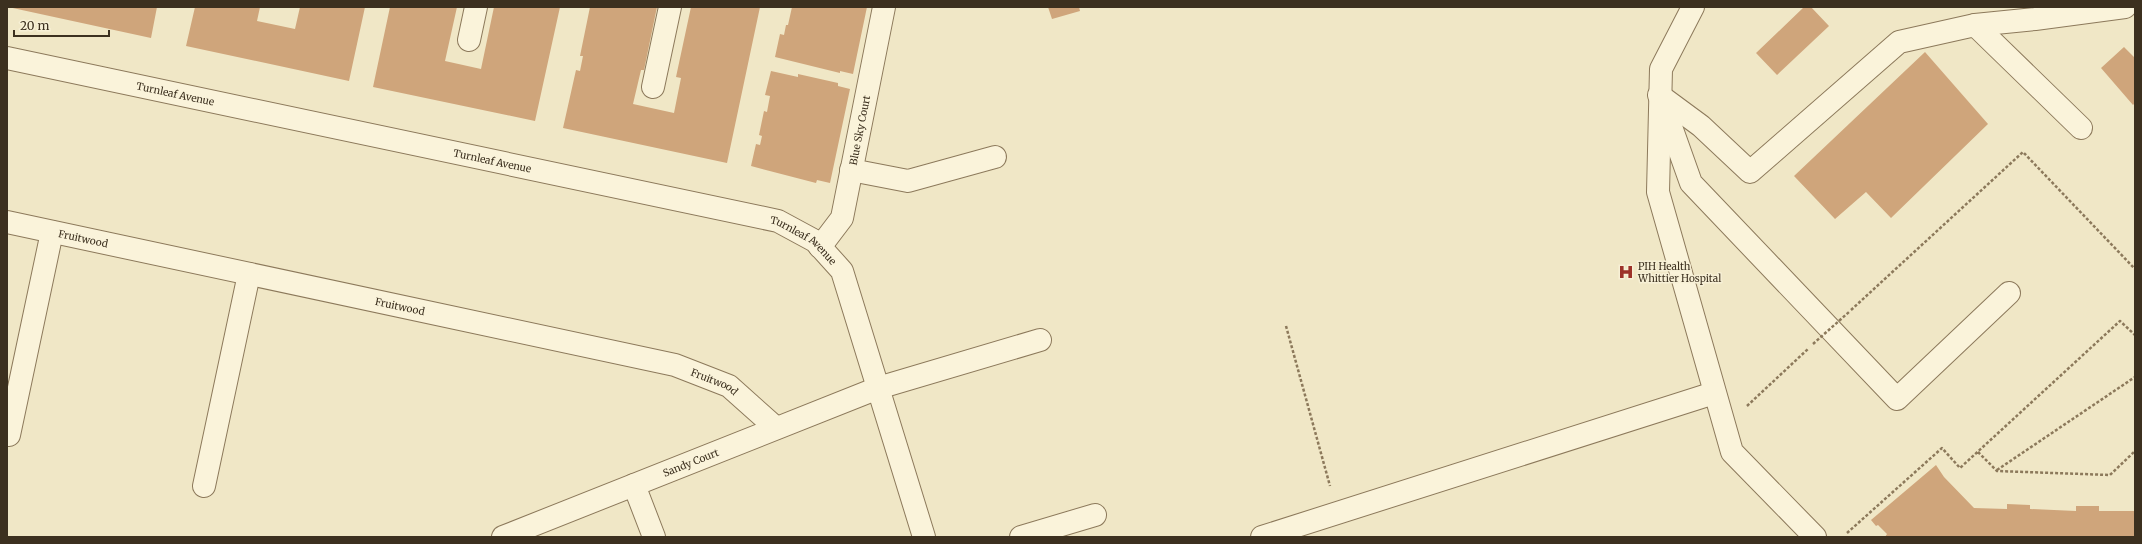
<svg xmlns="http://www.w3.org/2000/svg" width="2142" height="544" viewBox="0 0 2142 544" font-family="Merriweather,serif">
<style>
.building{fill:#cfa57b}
.lines{fill:none;stroke-linecap:round;stroke-linejoin:round}
.minor-casing{stroke:#8c795b;stroke-width:24}
.path{stroke:#8c795b;stroke-width:2.5;stroke-dasharray:3 2;stroke-linecap:butt}
.minor{stroke:#faf3da;stroke-width:22}
.path-bridge{stroke:#8c795b;stroke-width:2.5;stroke-dasharray:3 2;stroke-linecap:butt}
.labels{text-anchor:middle;dominant-baseline:central;stroke-width:3;stroke-linejoin:round;paint-order:stroke}
.street-label{font-size:10px;fill:#3c301f;stroke:#f7f0d6}
.poi-label{font-size:10px;fill:#3c301f;stroke:#f7f0d6;text-anchor:start}
</style>
<rect width="100%" height="100%" fill="#f0e7c6"/>
<!-- building -->
<path class="building" d="M8,7H157L151,38Z
M195,7H260L257,21L295,29L300,7H365L349,81L186,46Z
M390,7H457L445,61L481,69L494,7H560L535,121L373,87Z
M590,7H657L644,70H641L633,104L674,113L681,78L676,77L691,7H760L727,163L563,128L576,70L580,71L583,56H580Z
M792,7H867L853,74L840,71V73L775,57L780,34L784,35L786,25H788Z
M1048,7H1079L1080,11L1052,19Z
M1804,7H1811L1829,26L1777,75L1756,53Z
M2124,47L2135,58V103L2133,105L2101,68Z
M1925,52L1988,124L1891,218L1866,192L1835,219L1794,176Z
M771,71L798,77V74L838,83V86L850,89L830,183L817,180L816,183L751,166L756,144L760,145L762,136L759,135L764,111L767,112L770,96L765,95Z
M1936,465L1944,477L1974,508L2007,509V504L2030,505V509L2076,511V506H2099V511H2135V537H1885L1887,534L1878,525L1876,526L1871,520Z"/>
<g class="lines">
<!-- minor casing -->
<g class="minor-casing">
<g id="minor">
<path d="M1693,7L1661,69L1658,192L1732,452L1815,537"/>
<path d="M1975,25L2035,19L2125,7"/>
<path d="M469,40L476,7"/>
<path id="s1" d="M7,58L778,221L815,241L842,271L924,537"/>
<path d="M653,87L670,7"/>
<path d="M1659,95L1701,126L1750,172L1899,42L1975,25L2081,128"/>
<path d="M1664,107L1691,183L1897,399L2009,293"/>
<path d="M851,170L908,181L995,157"/>
<path id="s2" d="M7,222L675,365L729,386L776,428"/>
<path id="s3" d="M820,247L842,218L884,7"/>
<path d="M9,435L52,232"/>
<path d="M634,485L654,537"/>
<path d="M204,486L249,274"/>
<path id="s4" d="M503,537L878,388L1040,340"/>
<path d="M1021,537L1095,515"/>
<path d="M1262,537L1714,393"/>
</g>
</g>
<!-- path -->
<path class="path" d="M1851,310L2023,152L2135,269
M1286,326L1330,486
M1747,406L1809,348
M1978,452L1997,471L2110,475L2135,451
M1997,470L2135,377
M1847,533L1942,448L1960,468L2120,321L2135,335"/>
<!-- minor -->
<use href="#minor" class="minor"/>
<!-- path-bridge -->
<path class="path-bridge" d="M1813,344L1849,312"/>
</g>
<!-- icons -->
<defs>
<g id="hospital-bare" transform="scale(1.2)"><path d="M-5-5h3v3.5h4V-5h3V5h-3V1.5h-4V5h-3Z" fill="#9d3229" stroke="#f7f0d6" stroke-width="2.5" paint-order="stroke"/></g>
</defs>
<g fill-rule="evenodd">
<use href="#hospital-bare" x="1626" y="272"/>
</g>
<g class="labels">
<!-- street labels -->
<g class="street-label">
<text stroke="none"><textPath href="#s1" startOffset="172">Turnleaf Avenue</textPath></text>
<text stroke="none"><textPath href="#s3" startOffset="126">Blue Sky Court</textPath></text>
<text stroke="none"><textPath href="#s1" startOffset="496">Turnleaf Avenue</textPath></text>
<text stroke="none"><textPath href="#s2" startOffset="78">Fruitwood</textPath></text>
<text stroke="none"><textPath href="#s1" startOffset="820">Turnleaf Avenue</textPath></text>
<text stroke="none"><textPath href="#s2" startOffset="402">Fruitwood</textPath></text>
<text stroke="none"><textPath href="#s2" startOffset="726">Fruitwood</textPath></text>
<text stroke="none"><textPath href="#s4" startOffset="202">Sandy Court</textPath></text>
</g>
<!-- poi labels -->
<g class="poi-label">
<text x="1638" y="266">PIH Health<tspan x="1638" dy="12">Whittier Hospital</tspan></text>
</g>
</g>
<!-- border -->
<rect width="2142" height="544" fill="none" stroke="#3c301f" stroke-width="16"/>
<!-- scale -->
<path d="M14 30v6h95v-6" fill="none" stroke="#3c301f" stroke-width="2"/>
<text x="20" y="30" font-size="12" fill="#3c301f" stroke="#f7f0d6" stroke-width="3" paint-order="stroke">20 m</text>
</svg>
